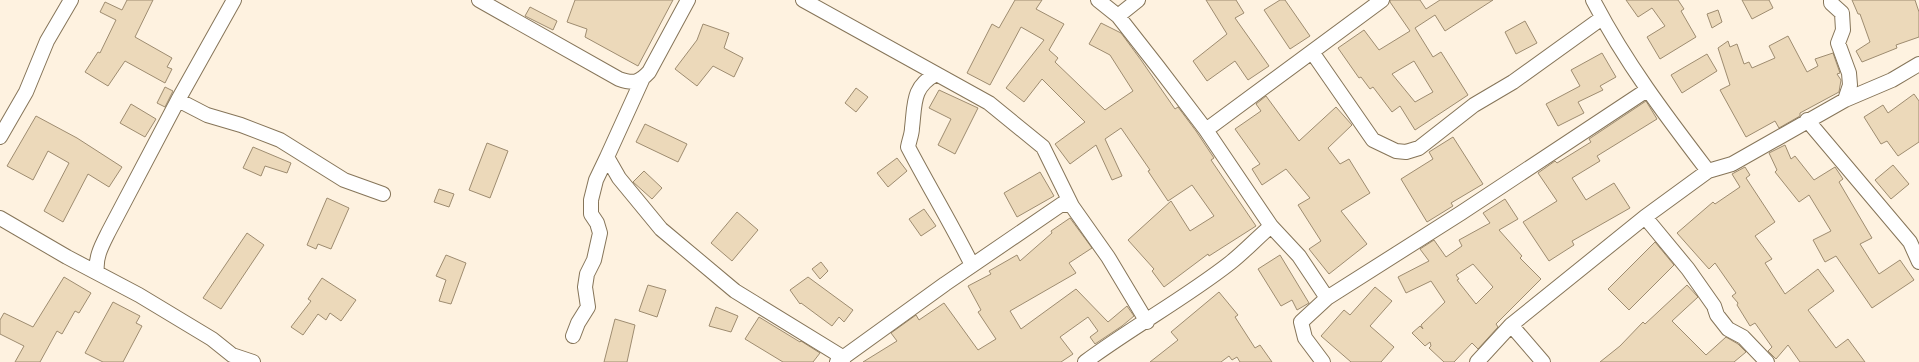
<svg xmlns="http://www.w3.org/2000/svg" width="1919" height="362" viewBox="0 0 1919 362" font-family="'DejaVu Sans',sans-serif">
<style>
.building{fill:#ecd9ba;stroke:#9e8c70;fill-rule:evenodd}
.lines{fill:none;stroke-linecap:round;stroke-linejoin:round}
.street-casing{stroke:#867559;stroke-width:16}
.street{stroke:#fff;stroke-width:14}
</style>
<rect width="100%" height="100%" fill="#fef2e0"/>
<!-- building -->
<path class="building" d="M127,0H153L135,37L172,58L167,67L172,69L165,83L125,61L108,86L85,72L98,52L100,53L116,20L100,12L105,2L122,10Z
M575,0H673L638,66L585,37L587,29L567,22Z
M1015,0H1042L1036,9L1064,24L1049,50L1058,58L1055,62L1105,110L1133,91L1110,55L1089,44L1101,23L1121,33L1141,60L1175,109L1178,107L1196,131L1214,158L1211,160L1256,226L1209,256L1208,254L1164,287L1152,271L1154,269L1128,240L1171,201L1190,231L1214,216L1192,185L1168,201L1148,171L1150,170L1121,128L1105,139L1122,176L1112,180L1096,145L1070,164L1055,144L1085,122L1042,79L1024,102L1006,88L1044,40L1021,27L990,85L967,73L992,24L999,28Z
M1206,0H1236L1244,13L1235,18L1269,66L1248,80L1235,61L1207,81L1193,61L1227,34Z
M1280,0H1285L1310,36L1290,49L1264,10Z
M1390,0H1420L1426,9L1440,0H1493L1445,31L1435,15L1415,28L1433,57L1441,52L1468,95L1415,130L1400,106L1392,112L1373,87L1370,89L1361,77L1359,78L1338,48L1364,30L1379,50L1410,31L1390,2ZM1414,61L1433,92L1415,102L1392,74Z
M1626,0H1678L1684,9L1681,11L1696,37L1660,59L1647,37L1665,26L1652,8L1638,17Z
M1742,0H1769L1773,8L1752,19Z
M1852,0H1915L1919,12V37L1896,45L1897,48L1862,62L1856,51L1870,42L1860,14H1858Z
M530,7L557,21L553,30L525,16Z
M1718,10L1722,22L1712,28L1707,14Z
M1525,21L1537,43L1516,54L1505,32Z
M703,24L729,33L724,48L743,58L734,77L713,66L697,86L675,69L697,40Z
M1788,36L1807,72L1818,66L1815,59L1833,53L1840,73L1837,74L1841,80L1839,92L1800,113V116L1779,128L1775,121L1746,137L1720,90L1730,85L1718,48L1728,41L1730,47L1737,44L1744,64L1749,62L1752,68L1775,58L1769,46Z
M1602,53L1616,77L1600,86L1603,90L1578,102L1584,113L1558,126L1546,104L1580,86L1571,70Z
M1707,54L1717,71L1682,93L1671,75Z
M165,87L173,91L165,107L157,103Z
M856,88L868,97L856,112L845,103Z
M939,90L978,108L955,154L938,145L951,119L929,108Z
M1914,94L1919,101V142L1898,156L1887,141L1881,144L1864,117L1883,105L1888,113Z
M1266,96L1299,141L1336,107L1352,125L1328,148L1340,164L1349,159L1370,193L1341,211L1367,244L1329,274L1309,249L1321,241L1298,205L1310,198L1286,169L1262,185L1252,169L1260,164L1235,129L1261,111L1256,104Z
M1646,101L1657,119L1597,156L1600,161L1572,178L1586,200L1614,183L1630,208L1572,241L1574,245L1549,261L1523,222L1557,201L1538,173L1555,161L1557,163L1591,142L1589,139Z
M131,104L156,119L145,137L120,123Z
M36,116L77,138L122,167L109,187L88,174L63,222L44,211L69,163L48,151L33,180L7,166Z
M645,124L687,144L678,162L636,142Z
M1453,137L1483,184L1451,203L1453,206L1427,222L1401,179L1433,159L1429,152Z
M487,143L508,151L490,198L469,190Z
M1785,145L1791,159L1795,156L1814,180L1835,167L1843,179L1839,182L1872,238L1860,244L1879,274L1900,260L1914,280L1872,308L1836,256L1825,262L1813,240L1831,231L1809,195L1799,202L1775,172L1777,170L1769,153Z
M253,147L291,163L287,173L265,166L261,176L243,168Z
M897,158L907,171L888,187L877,173Z
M1893,165L1909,184L1891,199L1875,180Z
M1745,167L1750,175L1746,178L1775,222L1755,236L1772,259L1765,263L1785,294L1818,269L1834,291L1808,310L1836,348L1848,339L1865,362H1800L1788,345L1776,359L1768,351L1772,347L1755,323L1750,326L1737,305L1738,303L1732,296L1736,293L1715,263L1709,269L1677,233L1713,202L1715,204L1740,187L1732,174Z
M644,171L662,188L652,199L633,182Z
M1040,172L1054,196L1017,217L1004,193Z
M439,189L454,194L449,207L434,202Z
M327,198L349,208L331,249L318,244L316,249L307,245Z
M1505,199L1518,219L1499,230L1522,256L1520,258L1541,279L1496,324L1498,327L1478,349L1472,343L1454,362H1444L1429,348L1431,346L1430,342L1425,346L1412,333L1420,326L1423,329L1421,325L1445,302L1431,281L1406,293L1398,277L1429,261L1420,249L1434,240L1446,257L1462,246L1459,240L1490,223L1483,213ZM1473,264L1493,287L1476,304L1457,280L1459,279L1456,275Z
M924,209L936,226L921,236L909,219Z
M737,212L758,230L732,261L711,243Z
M1070,218L1092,248L1069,263L1076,273L1010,311L1021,329L1076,289L1108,322L1127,306L1134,316L1122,326L1095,344L1090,337L1098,331L1088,317L1060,337L1073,354L1061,362H863L897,341L891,333L916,315L919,320L944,303L978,350L996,339L978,312L981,310L968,286L991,274L989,271L1017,255L1020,261L1052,233L1051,231Z
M247,233L264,245L221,309L203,298Z
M1655,242L1674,265L1629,310L1608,289Z
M446,255L466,263L451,304L439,301L446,280L436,276Z
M1280,255L1309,303L1297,310L1292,300L1281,306L1258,269Z
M821,262L828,271L820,279L812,269Z
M64,277L91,293L79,313L75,311L62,334L57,331L40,362H15L24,346L0,334V320L4,313L33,327Z
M808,277L853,310L844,322L839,317L832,326L801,303L800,304L790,290Z
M322,278L356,300L341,321L330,313L326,320L318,314L303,335L291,327L311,301L308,299Z
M648,285L666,290L657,317L639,311Z
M1687,285L1698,297L1672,321L1706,355L1726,337L1738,344L1746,352L1734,362H1600L1620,346L1643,322L1645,324Z
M1375,287L1392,301L1370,326L1394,347L1381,362H1351L1321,336L1344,310L1350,315Z
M1219,292L1238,315L1235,317L1255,348L1260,345L1272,362H1240L1237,357L1232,360L1229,356L1221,362H1150L1178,340L1171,332Z
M113,302L140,316L136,323L142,326L123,362H103L85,353Z
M716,307L738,316L731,332L709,326Z
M759,317L800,342L801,341L820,353L813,362H783L745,339Z
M615,319L635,325L627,362H604Z"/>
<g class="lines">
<!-- street casing -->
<g class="street-casing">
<path id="street" d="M479,0L619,79C633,84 639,83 649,72L688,0
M803,0L989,103L1043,147L1072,206
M1098,0L1118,16L1158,67L1206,130L1271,226L1299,256L1327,298L1301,322L1305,338L1323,362
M1593,0C1625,62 1666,116 1708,171
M1831,0V3L1842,13L1843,30L1838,43L1849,73L1850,85L1845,100
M1118,16L1138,0
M1312,52L1373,140L1396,151L1406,152L1419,148L1474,105L1513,82L1602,18
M936,74C912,87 915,104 912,128C912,134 909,141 908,147C929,187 952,225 972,265
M642,80L607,157L619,178L661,229L735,291L844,358
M178,100L207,115L241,125L280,140L344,180L383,194
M1807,120L1910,242L1919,262
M1206,130L1382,0
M0,137L26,92L47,41L71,0
M1645,217L1688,269L1714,306L1717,315L1728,329L1743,337L1767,362
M0,218L67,257L139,295L212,339L232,355L253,362
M97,272C95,257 102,245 109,231L178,100L234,0
M1327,298L1461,213L1647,90
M1511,325L1543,362
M573,336L578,323L588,307L585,287L587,274L594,260L600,233L597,223L591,214V200L596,180L607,157
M837,362L945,284L1062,204L1072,206L1108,257L1147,322
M1085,362C1132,327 1184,299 1230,263C1244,252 1257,238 1271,226
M1477,362L1511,325L1645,217L1708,171L1732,164L1845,100L1892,80L1919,64"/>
</g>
<!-- street -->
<use href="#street" class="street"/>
</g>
</svg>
